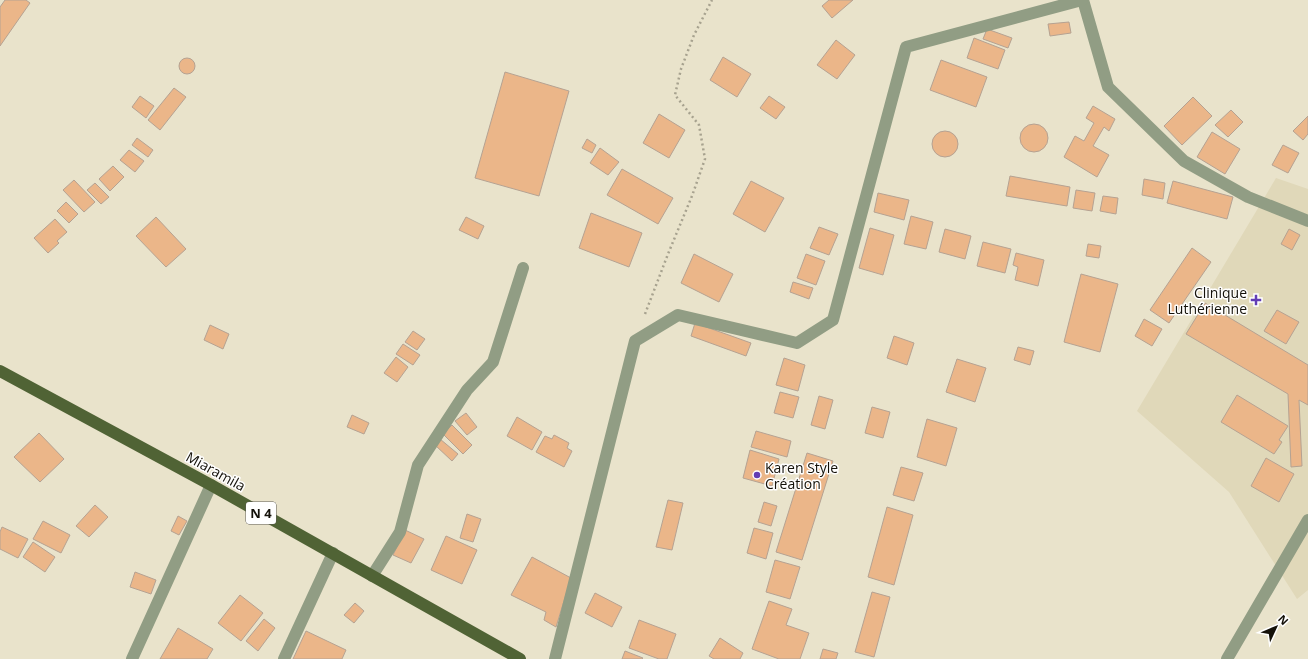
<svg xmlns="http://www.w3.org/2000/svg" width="1308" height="659" viewBox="0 0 1308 659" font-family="'Open Sans',sans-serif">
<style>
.built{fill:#e0d8b9}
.building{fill:#ebb689;stroke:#b5a292}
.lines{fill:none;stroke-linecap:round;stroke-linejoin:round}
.path{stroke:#a7a28f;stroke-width:2.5;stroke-dasharray:2 3;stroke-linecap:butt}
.lane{stroke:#919d84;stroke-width:12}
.street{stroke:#919d84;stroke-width:12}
.primary{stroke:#506335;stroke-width:12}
.poi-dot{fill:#623cb4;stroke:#fff;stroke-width:1.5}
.labels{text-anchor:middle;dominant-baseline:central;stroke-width:3;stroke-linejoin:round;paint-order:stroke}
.shield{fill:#fff;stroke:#5a5853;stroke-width:1}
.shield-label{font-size:13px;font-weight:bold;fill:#141109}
.poi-label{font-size:14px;fill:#141109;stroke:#fff;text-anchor:end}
.street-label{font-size:14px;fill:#141109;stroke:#fff}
</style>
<rect width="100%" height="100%" fill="#e9e3cb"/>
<!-- built -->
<path class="built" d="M1276,178L1308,189V590L1297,599L1229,492L1137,411Z"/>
<!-- building -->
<path class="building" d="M5,0H26L30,3L0,46V7Z
M829,0H853L832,18L822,6Z
M1069,22L1071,33L1050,36L1048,24Z
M987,29L1012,38L1008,48L983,39Z
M974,38L1005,50L998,69L967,58Z
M836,40L855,55L837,79L817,65Z
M723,57L751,74L737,97L710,80Z
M179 66a8 8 0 1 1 16 0a8 8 0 1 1-16 0Z
M941,60L987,77L976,107L930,90Z
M505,72L569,91L539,196L475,178Z
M174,88L186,97L160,130L148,120Z
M140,96L154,106L146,118L132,107Z
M769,96L785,107L776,119L760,108Z
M1193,97L1212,116L1182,145L1164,126Z
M1093,106L1115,119L1109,131L1104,127L1093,146L1109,155L1097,177L1064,157L1075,136L1084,141L1094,123L1086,118Z
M1231,110L1243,122L1228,137L1215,125Z
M659,114L685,130L669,158L643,143Z
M1308,116V134L1303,140L1293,131Z
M1020 138a14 14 0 1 1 28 0a14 14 0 1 1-28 0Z
M932 144a13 13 0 1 1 26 0a13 13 0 1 1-26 0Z
M1212,132L1240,149L1225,174L1197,157Z
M137,138L153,150L148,157L132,145Z
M587,139L596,145L592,153L582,148Z
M1283,145L1299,153L1288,173L1272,165Z
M600,148L619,162L608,175L590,163Z
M129,150L144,161L135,172L120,160Z
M113,166L124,177L110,191L99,179Z
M622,169L673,198L658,224L607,195Z
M1010,176L1070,187L1067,206L1006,196Z
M1144,179L1165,183L1163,199L1142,195Z
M74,180L95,202L84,212L63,190Z
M751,181L784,198L765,232L733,214Z
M1173,181L1233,197L1227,219L1167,203Z
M95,183L109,197L101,204L87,190Z
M1076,190L1095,193L1092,211L1073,208Z
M878,193L909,200L904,220L874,212Z
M1103,196L1118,198L1116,214L1100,211Z
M66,202L78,214L69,223L57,211Z
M591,213L642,233L629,267L579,248Z
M911,216L933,222L926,249L904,244Z
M156,217L186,249L166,267L136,236Z
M466,217L484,226L478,239L459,230Z
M55,219L67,232L57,241L59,243L48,253L34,238Z
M819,227L838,234L829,255L810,248Z
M870,228L894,235L883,275L859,268Z
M945,229L971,236L965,259L939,252Z
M1289,229L1300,235L1292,250L1281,244Z
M983,242L1011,249L1005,273L977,266Z
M1088,244L1101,246L1099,258L1086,256Z
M1192,248L1211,262L1169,323L1150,310Z
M1016,253L1044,260L1038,286L1015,280L1018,267L1013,265Z
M694,254L733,274L719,302L681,283Z
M806,254L825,261L816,285L797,278Z
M1081,274L1118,284L1100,352L1064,342Z
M793,282L813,288L809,299L790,292Z
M1205,303L1308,365V405L1299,400L1302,466L1291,467L1288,394L1186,334Z
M1277,310L1299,322L1286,344L1264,331Z
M1144,319L1162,329L1152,346L1135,336Z
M695,323L751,343L746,356L691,336Z
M210,325L229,334L223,349L204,340Z
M413,331L425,339L417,350L405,342Z
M894,336L914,343L907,365L887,358Z
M403,344L420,355L413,365L396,354Z
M1018,347L1034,351L1030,365L1014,360Z
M396,357L408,367L397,382L384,373Z
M784,358L805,365L798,391L776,385Z
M957,359L986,368L975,402L946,392Z
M780,392L799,397L793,418L774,413Z
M1237,395L1288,426L1279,440L1282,442L1274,454L1221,422Z
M819,396L833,400L825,429L811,425Z
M872,407L890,412L883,438L865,433Z
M466,413L477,427L467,435L455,421Z
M352,415L369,423L364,434L347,427Z
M517,417L542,432L532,450L507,436Z
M927,419L957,428L946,466L917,457Z
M452,425L472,445L463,454L443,434Z
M756,431L791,441L787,457L751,447Z
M39,433L64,459L40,482L14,457Z
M554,435L569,443L567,448L572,451L564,467L536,452L545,436L552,439Z
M440,439L458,454L452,461L435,445Z
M750,450L779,459L772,486L743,478Z
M807,453L833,461L802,560L776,552Z
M1266,458L1294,474L1279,502L1251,486Z
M901,467L923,473L914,501L893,495Z
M668,500L683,503L672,550L656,547Z
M764,502L777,506L771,526L758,522Z
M95,505L108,517L89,537L76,526Z
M887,507L913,515L894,585L868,577Z
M467,514L481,519L473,542L460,538Z
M178,516L187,521L179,535L171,531Z
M43,521L70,535L61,553L33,539Z
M2,527L28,539L18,558L0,549V532Z
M754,528L773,533L766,559L747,553Z
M405,530L424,539L411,563L393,555Z
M446,536L477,550L462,584L431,570Z
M33,542L55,557L45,572L23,557Z
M532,557L571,578L556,627L544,620L546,612L511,595Z
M775,560L800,567L790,599L766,592Z
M135,572L156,580L151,594L130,587Z
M872,592L890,597L874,657L855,652Z
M595,593L622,607L612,627L585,613Z
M240,595L263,613L241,641L218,623Z
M769,601L792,609L786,625L809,633L800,659H779L752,649Z
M355,603L364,611L354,623L344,615Z
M264,619L275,628L258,651L246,641Z
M639,620L676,634L667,659H659L629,648Z
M178,628L213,649L207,659H160Z
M306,631L346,650L342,659H293Z
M720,638L743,653L740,659H714L709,656Z
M823,649L838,653L836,659H820Z
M625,651L643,658L642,659H622Z"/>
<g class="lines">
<!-- path -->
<path class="path" d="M645,314L668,254L692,196L705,159L699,125L675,95L681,69L694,35L712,0"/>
<!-- lane -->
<path class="lane" d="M1083,0L1108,87L1184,161L1248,197L1308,221
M1227,659L1308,520"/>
<!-- street -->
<path class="street" d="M372,576L400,532L418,465L467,390L493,362L523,268
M132,659L211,485
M284,659L333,553
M555,659L635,341L678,315L797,343L833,320L906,47L1082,0"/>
<!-- primary -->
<path class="primary" d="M0,371L211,485L520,659"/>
</g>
<!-- markers -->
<g class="poi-dot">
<path d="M1254 294h4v4h4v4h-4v4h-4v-4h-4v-4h4z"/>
<circle cx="757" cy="475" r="4"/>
</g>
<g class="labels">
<!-- shield labels -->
<rect class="shield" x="246" y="502" width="30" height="22" rx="3"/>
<g class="shield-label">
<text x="261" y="513">N 4</text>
</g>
<!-- poi labels -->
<g class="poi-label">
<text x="1247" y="292">Clinique<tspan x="1247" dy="16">Luthérienne</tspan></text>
<text x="765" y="467" text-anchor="start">Karen Style<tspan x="765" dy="16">Création</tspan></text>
</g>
<!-- street labels -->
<g class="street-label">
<text transform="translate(216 471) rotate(29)">Miaramila</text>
</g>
</g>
<!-- north arrow -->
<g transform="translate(1276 627) rotate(46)" stroke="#ffffff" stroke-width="3" paint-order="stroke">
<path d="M0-3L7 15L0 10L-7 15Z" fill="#141109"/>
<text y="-6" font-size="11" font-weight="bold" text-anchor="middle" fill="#141109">N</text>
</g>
</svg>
